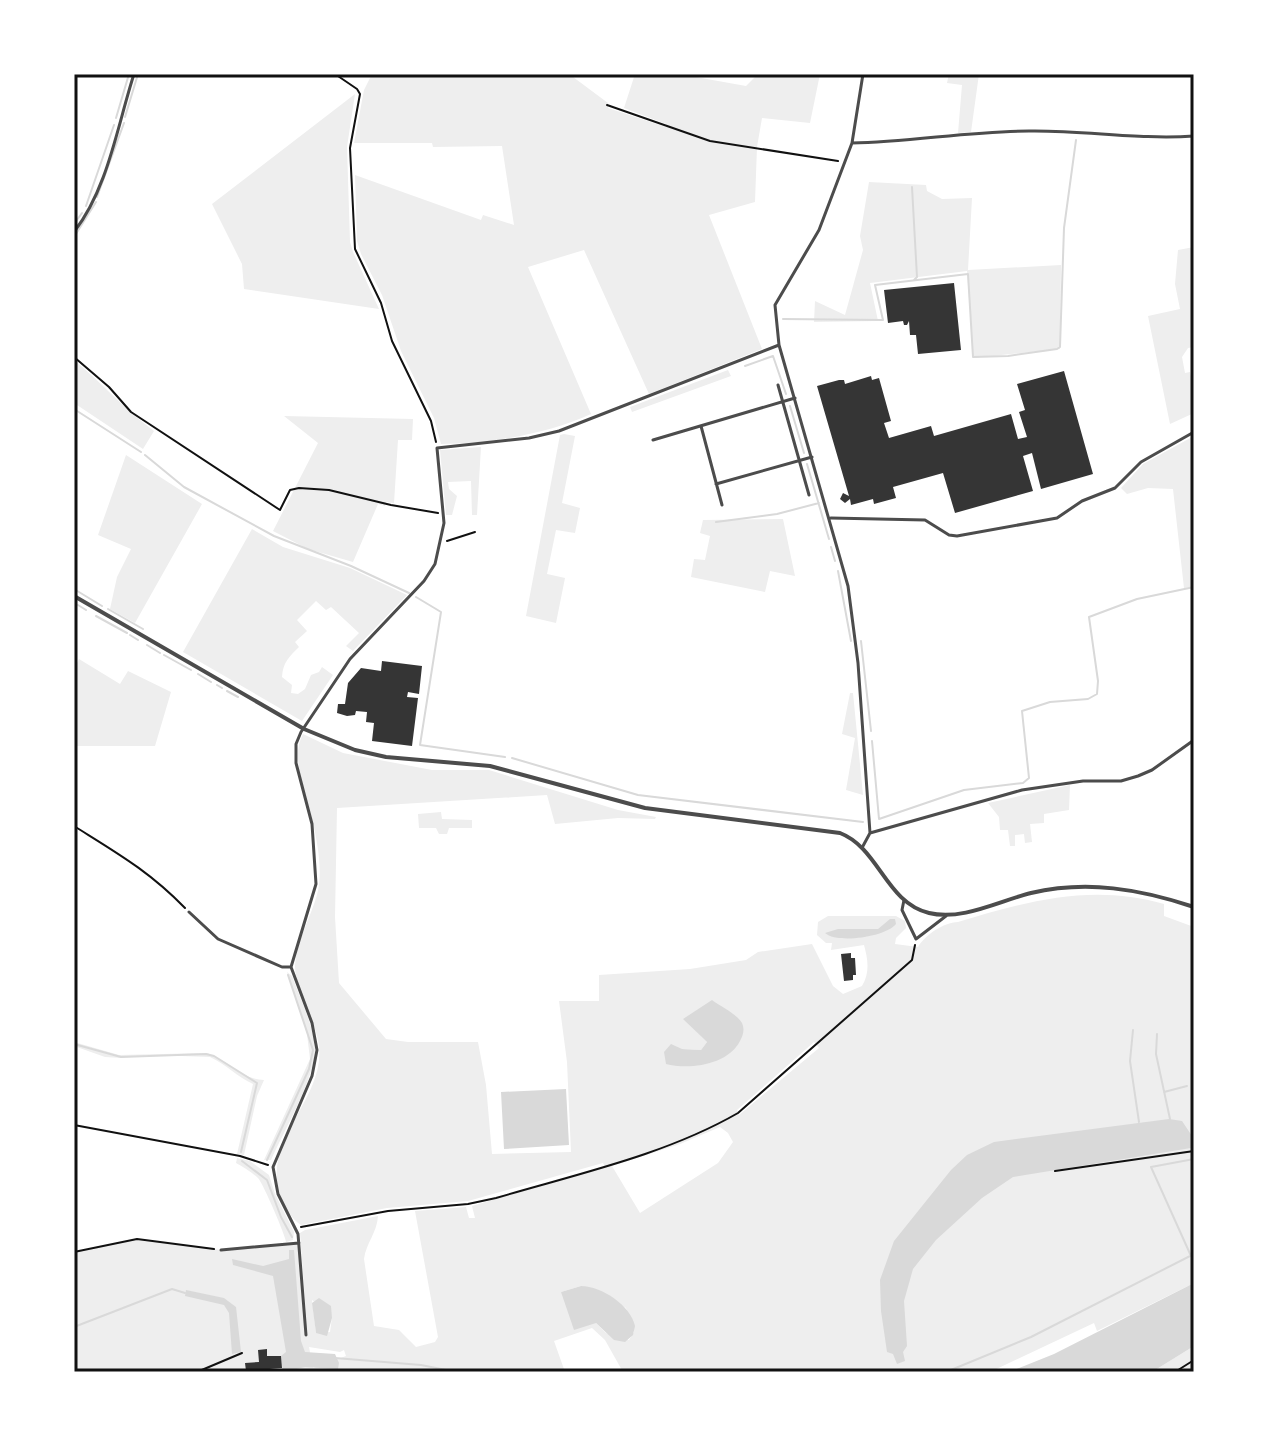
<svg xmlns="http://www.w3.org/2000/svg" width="1268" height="1446" viewBox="0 0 1268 1446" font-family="Karla,sans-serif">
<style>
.green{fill:#eee;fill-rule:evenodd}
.water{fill:#d9d9d9}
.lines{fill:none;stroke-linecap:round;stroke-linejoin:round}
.stream{stroke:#d9d9d9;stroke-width:2}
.building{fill:#353535}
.path{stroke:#111;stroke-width:2}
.minor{stroke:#4c4c4c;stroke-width:3}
.tertiary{stroke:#4c4c4c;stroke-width:4}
.neatline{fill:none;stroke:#111;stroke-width:3}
</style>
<rect width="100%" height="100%" fill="#fff"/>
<!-- green -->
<path class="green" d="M372,74H569L608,103V108L666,127V124L624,108L635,74H679L746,86L758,74H820L810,123L762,118L757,147L755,202L709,215L762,349L649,394L584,250L528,267L591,414C548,434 487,444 441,444L434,418L401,351L382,295L361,254L357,241L355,175L481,220L483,215L514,225L502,146L433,147L432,143H354L364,90Z
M949,74H979L971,132L958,133L962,85L947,83Z
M355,94L347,147L350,242L353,252L379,309L244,289L242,264L212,204Z
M869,182L926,185L927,191L942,199L972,198L968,270L1061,265L1060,349L973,358L967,271L870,283L878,321L814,322L815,301L845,315L863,250L860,236Z
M1194,247V347L1188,348L1182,357L1185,373L1190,372L1194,391V413L1170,424L1148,316L1180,309L1175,284L1178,250Z
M74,360C102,383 125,410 154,431L143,449L74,403Z
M728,370L731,376L632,412L630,407Z
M284,416L413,419L412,440H398L394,503L386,502L385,506L378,504L353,562L308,549L273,531L318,443Z
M564,434L575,436L562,503L580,508L575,533L556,530L547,574L565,578L556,623L526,616L560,435Z
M1194,436V587L1184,588L1173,489L1148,488L1127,494L1121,488L1143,464Z
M481,447L477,515H472L471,481L448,482L449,489L457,496L452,515H446L440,450Z
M126,455L202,504L135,623L110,609L117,577L131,549L98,535Z
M783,519L795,576L770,571L765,592L691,577L694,559L705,560L710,536L700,533L703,520Z
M252,529L283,547L350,568L407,595L353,651L346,646L359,633L331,607L326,610L316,601L297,620L307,631L295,642L299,647C289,657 283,662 282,677L292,685L291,693L298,694L305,689L311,675L319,672L322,667L333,675L302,721L183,652Z
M79,659L120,684L128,671L171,692L155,746H74V669Z
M850,693H853L863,795L846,790L855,738L842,734Z
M303,734L343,753L432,770H489L618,810L656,817L655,819L618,818L555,824L547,795L337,808L335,917L339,983L386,1039L408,1042H478L486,1085L492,1154L571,1152L567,1062L559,1001H599V975L690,969L746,960L758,952L812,944L833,986L843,994L862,986C870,972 868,960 864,945L831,950L832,943H826L817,935L818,922L828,916H896L905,921L906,928L896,938L895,944L918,947C926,934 943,923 958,922C1027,901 1092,883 1164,904V916L1194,927V1283L1097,1331L1094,1323L990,1372H623L605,1340L592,1328L554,1341L565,1372H74V1252L137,1239L221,1250L299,1243L308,1340L300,1233L305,1230L378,1216C377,1233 366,1243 364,1259L374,1326L399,1330L416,1347L435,1342L438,1337L415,1211L466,1207L469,1218H475L472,1206L605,1167L603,1163L468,1201L387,1208L301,1225C292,1219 288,1212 283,1202C256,1143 325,1101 319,1047C317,1022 294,986 295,965C297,940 310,919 317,895C323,873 318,845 313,823C308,797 289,759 303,734ZM684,1019L737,1046L691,1066L682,1049L701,1050L707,1042ZM814,1042L819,1048L739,1115L737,1110ZM720,1127L728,1133L733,1142L718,1163L640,1213L612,1166L680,1144ZM581,1286L598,1290L626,1308L634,1332L629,1340L606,1333L596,1323H588L561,1292ZM312,1300L332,1317L330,1332L316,1333ZM309,1347L340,1352L344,1350L346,1356L313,1368Z
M1070,785L1069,810L1044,814V823L1030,824L1032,842L1025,843L1024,834L1015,835V846H1010L1008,830H1000L999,817L988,803Z
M441,812L442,819L472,820V828H449L447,834H439L436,828H419L418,814Z
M287,972L292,976C300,998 313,1024 315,1048C316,1076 283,1133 271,1160H264L310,1059L307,1034Z
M74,1042L119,1055L207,1053C227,1059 242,1080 264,1080L257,1096L244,1155L237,1154L253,1084C237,1077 226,1064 210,1057L152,1055L121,1058L105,1057L74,1046Z
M237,1158L250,1161L269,1175L275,1194L294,1232L293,1240L286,1242C286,1237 263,1183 258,1178C252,1172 243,1167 236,1163Z
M1194,1346V1372H1152Z"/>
<!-- water -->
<path class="water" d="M890,919H895L896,924C886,937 837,944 825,933L838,929H878Z
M712,1000C720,1006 737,1014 742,1023C745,1030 743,1035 740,1041C728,1065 689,1070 666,1064L664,1052L671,1044L682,1049L701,1050L707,1042L683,1019Z
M566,1089L569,1145L504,1149L501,1092Z
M1169,1119L1182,1121L1192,1136L1191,1148L1013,1177L982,1198L936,1240L913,1269L904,1301L907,1346L903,1352L905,1361L897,1364L893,1354L887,1352L881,1311L880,1280L894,1241L951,1170L967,1155L994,1142Z
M289,1250H294L301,1341L305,1352L335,1354L339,1363L338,1369L305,1367L283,1372L281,1356L286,1352L273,1276L233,1265L232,1259L263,1266L289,1259Z
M1194,1283V1346L1152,1372H1009L1054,1354Z
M581,1286C602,1286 631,1306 635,1326L633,1335L625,1342L614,1340L596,1323L574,1330L561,1292Z
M186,1290L224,1298L236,1307L241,1352L232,1354L229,1313L224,1305L185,1296Z
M319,1298L331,1306L332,1318L327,1336L316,1333L312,1303Z"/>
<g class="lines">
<!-- stream -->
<path class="stream" d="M125,117L138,74
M116,118L129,74
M912,187L917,277L914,280
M97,197L124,123
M86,206L114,125
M74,224L82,213
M74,237L96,202
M783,319L883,320L875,285L968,274L973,357L1008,356L1057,349L1060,347L1064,228L1076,140
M745,366L773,356L786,394
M790,406L804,453
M74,409L141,452
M145,455L184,487L274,536L351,566L409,593
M807,464L829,539
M716,522L777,514L819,503
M831,547L835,561
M838,571L851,641
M74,589L102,606
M416,597L441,612L420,745L505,757
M78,605L86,610
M108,609L143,629
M96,616L127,633
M130,635L138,640
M861,641L871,731
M147,645L160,653
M164,655L191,670
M198,674L211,682
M217,685L222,688
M227,691L238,697
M872,741L879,819L964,790L1023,783L1029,778L1022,711L1050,702L1088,699L1097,694L1098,681L1089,617L1137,599L1194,587
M512,758L638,795L863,822
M1133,1030L1130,1061L1139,1122
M1157,1034L1156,1054L1170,1119
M74,1044L121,1057L206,1054L214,1056L257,1083L241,1152
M1164,1092L1187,1086
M267,1160L309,1069L313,1050L288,975
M242,1161L267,1180L281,1217L292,1237
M1191,1256L1151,1167L1194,1159
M74,1327L172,1289L185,1293
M335,1358L421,1365L456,1372
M946,1372L1031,1337L1194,1254"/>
</g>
<!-- building -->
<path class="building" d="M954,283L961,350L918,354L916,335H910L909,321L907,325H904L903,321L888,323L884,290Z
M1064,371L1093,474L1041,489L1032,453L1023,456L1033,491L955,513L943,473L893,487L896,498L874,504L873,499L851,505L850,499L845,503L840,499L843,493L849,496L817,386L839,380H844L845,384L871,376L872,380L879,378L891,421L884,423L889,438L931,426L934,436L1011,414L1018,439L1027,437L1019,412L1025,410L1017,384Z
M382,661L422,666L419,694L408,692L407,697L418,698L412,746L372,741L374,723L366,722L367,712L356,711L355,715L347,716L337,713L338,704H345L348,683L361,668L381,671Z
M851,953V958H855L856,975H853V980L844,981L841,954Z
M267,1349V1356H281L282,1368L246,1371L245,1363L259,1362L258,1350Z"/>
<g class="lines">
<!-- path -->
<path class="path" d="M335,74L357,89L360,94L350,148L355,249L381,303L392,341L431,421L436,442
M607,105L710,141L838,161
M74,357L109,387L131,412L280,510L290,490L299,488L329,490L391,505L438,513
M447,541L475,532
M74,826C117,853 149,871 185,908
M74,1125L240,1156L268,1165
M1055,1171L1194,1151
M301,1227L388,1211L468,1204L496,1198C577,1174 665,1155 738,1113L912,960L915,945
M74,1252L137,1239L214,1249
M197,1372L242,1353
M1175,1372L1194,1360"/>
<!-- minor -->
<path class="minor" d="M852,143C911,142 970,131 1029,131C1084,130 1139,140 1194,136
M74,232C108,188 117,127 134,74
M778,385L809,495
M701,426L722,505
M653,440L795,398
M716,484L812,457
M831,518L925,520L949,535L957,536L1057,518L1082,501L1115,488L1141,462L1194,432
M870,833L1022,790L1083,781H1121L1138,776L1152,770L1194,740
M863,846L870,833L858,663L848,586L779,345L775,305L819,230L852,143L863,74
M904,900L902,910L916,939L946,916
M189,912L218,939L282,967H291
M221,1250L299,1243
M306,1335L298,1234L278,1194L273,1167L312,1076L317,1050L312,1023L291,967L316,884L312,824L296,763V744L301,732L350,659L424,581L435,564L444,523L437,448L529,438L559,431L779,345"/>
<!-- tertiary -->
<path class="tertiary" d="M74,596L304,729L355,750L386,757L490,766L645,808L840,833C879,848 886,903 929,913C962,921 999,901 1031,893C1087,880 1140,889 1194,907"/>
</g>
<!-- border -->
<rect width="1268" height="1446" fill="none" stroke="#ffffff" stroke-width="152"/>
<rect x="76" y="76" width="1116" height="1294" class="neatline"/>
</svg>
